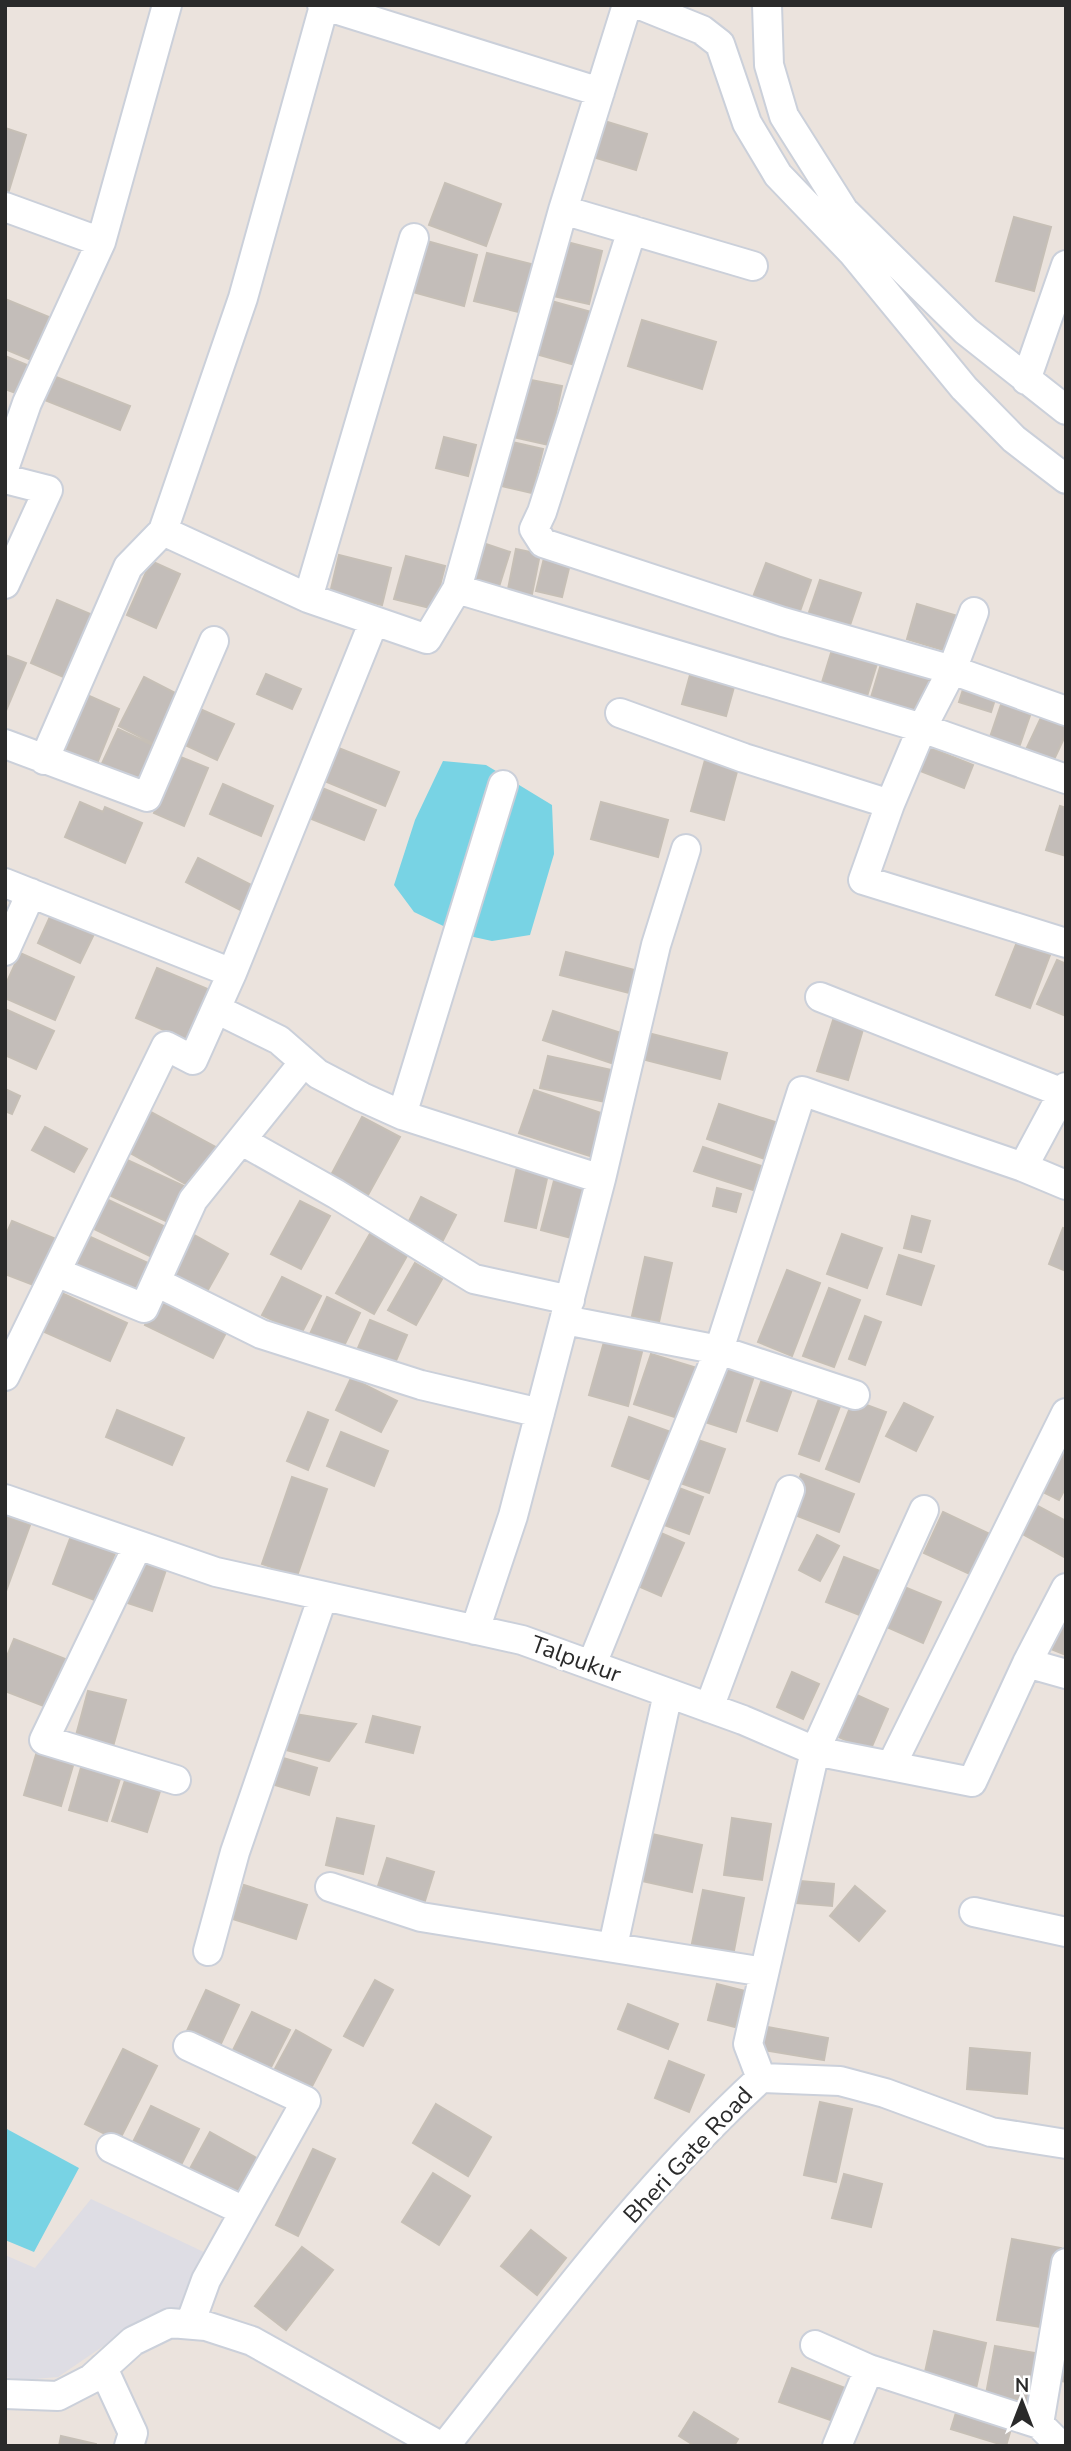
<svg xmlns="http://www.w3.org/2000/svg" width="1071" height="2451" viewBox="0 0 1071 2451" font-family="'Nunito Sans',sans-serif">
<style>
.industrial{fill:#dedde4}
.water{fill:#78d3e4}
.building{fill:#c3bdb9;stroke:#c6bfb6;stroke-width:2}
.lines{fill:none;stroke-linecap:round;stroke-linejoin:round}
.street-casing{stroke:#cbd0da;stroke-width:32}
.street{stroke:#fff;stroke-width:28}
.labels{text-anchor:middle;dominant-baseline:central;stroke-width:7;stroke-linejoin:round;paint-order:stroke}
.street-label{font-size:24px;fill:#2a2a2a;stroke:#fff}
</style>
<rect width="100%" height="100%" fill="#ebe3dd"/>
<!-- industrial -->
<path class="industrial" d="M91,2199L206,2253L186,2311L149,2315L58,2377L23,2380L5,2377V2255L35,2268Z"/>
<!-- water -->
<path class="water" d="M443,761L486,765L552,805L554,854L530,935L492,941L460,934L414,912L394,885L415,820Z
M5,2128L79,2168L34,2252L5,2240Z"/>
<!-- building -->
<path class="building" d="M601,120L647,134L636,170L590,156Z
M5,128L26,135L7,197H5Z
M445,183L501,204L486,246L429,225Z
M1014,217L1051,227L1034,291L996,281Z
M427,241L477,255L464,306L413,292Z
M563,241L602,251L589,304L549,295Z
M487,253L543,267L531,315L474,301Z
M5,299L49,317L31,360L5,349Z
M544,299L591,312L575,365L529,352Z
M642,320L716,342L702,389L628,366Z
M5,356L32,367L21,395L5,389Z
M51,375L130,406L120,430L42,399Z
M526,379L562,386L549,445L513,437Z
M444,437L476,445L468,476L436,468Z
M504,440L543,449L532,493L493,484Z
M477,541L510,552L497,593L463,583Z
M516,549L540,554L531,599L507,594Z
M545,554L571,560L562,597L536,591Z
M339,555L391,568L382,605L330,593Z
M406,556L445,566L434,609L394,599Z
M151,561L180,574L156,628L127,615Z
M766,563L811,580L799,614L753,597Z
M820,580L861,593L848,631L807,618Z
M57,600L95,616L68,679L31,663Z
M917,604L964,618L953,653L907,639Z
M835,640L880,654L864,706L819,692Z
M884,654L936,673L919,721L869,704Z
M5,655L26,663L5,713Z
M266,674L301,689L292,709L257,694Z
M690,675L734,687L726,716L682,704Z
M144,677L179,695L154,744L119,726Z
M967,677L999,687L991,712L959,702Z
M1006,690L1035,701L1016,756L987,746Z
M87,695L119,709L94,771L62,758Z
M200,709L234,724L217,760L183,744Z
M1045,709L1066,718V734L1050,768L1023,756Z
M118,729L157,747L137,790L98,772Z
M920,744L973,765L964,788L910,767Z
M336,747L399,772L385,806L322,780Z
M178,756L208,768L184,826L154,813Z
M705,760L738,768L724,820L691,811Z
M223,784L273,806L261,836L210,814Z
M322,788L376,810L364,840L309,818Z
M80,802L103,812L105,807L142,823L125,863L65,837Z
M601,802L668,820L658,857L591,839Z
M1060,806L1066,808V856L1046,850Z
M198,858L261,890L248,914L186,882Z
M53,910L96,930L80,963L38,943Z
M1017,942L1050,955L1030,1008L996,995Z
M566,952L642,972L637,995L560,975Z
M20,953L74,977L55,1020L5,998V986Z
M1057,960L1066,964V1016L1037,1004Z
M157,968L210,990L189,1041L136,1018Z
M5,1009L54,1031L36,1069L5,1055Z
M553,1011L630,1036L620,1066L543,1040Z
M834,1017L864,1026L848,1080L817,1071Z
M648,1033L727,1053L720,1079L642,1059Z
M548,1056L616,1071L610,1103L540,1088Z
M5,1089L20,1096L12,1114L5,1111Z
M534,1090L610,1116L596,1158L519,1133Z
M719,1104L778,1123L765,1159L707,1139Z
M147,1110L221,1150L198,1191L125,1150Z
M362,1117L400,1137L368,1195L331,1175Z
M45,1127L87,1149L74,1172L32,1150Z
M703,1147L761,1166L753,1190L694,1171Z
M125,1159L186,1187L170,1223L109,1195Z
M517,1167L548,1174L536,1228L505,1221Z
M555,1177L593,1187L579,1240L541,1230Z
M717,1188L741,1194L736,1212L713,1206Z
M102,1197L172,1230L158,1260L88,1226Z
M421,1197L456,1215L439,1248L404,1231Z
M300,1201L330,1216L301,1269L271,1254Z
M912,1216L930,1221L921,1252L904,1248Z
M12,1221L56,1239L36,1286L5,1274V1237Z
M1063,1228L1066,1229V1271L1049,1264Z
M189,1232L228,1254L205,1295L166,1274Z
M371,1232L408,1254L374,1314L336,1293Z
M842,1234L882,1248L867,1288L827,1274Z
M86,1235L148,1263L132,1297L70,1268Z
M899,1255L934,1266L921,1305L887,1294Z
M645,1257L672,1263L659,1322L632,1316Z
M415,1263L442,1279L416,1325L388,1310Z
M787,1270L820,1283L792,1356L758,1342Z
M282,1277L321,1296L301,1334L262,1315Z
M829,1288L860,1300L834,1367L803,1356Z
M57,1291L127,1323L110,1361L40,1330Z
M160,1294L229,1327L213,1358L145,1325Z
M327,1297L360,1313L341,1352L309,1336Z
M865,1316L881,1322L865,1365L849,1359Z
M370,1320L407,1335L392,1370L355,1355Z
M604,1342L642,1352L628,1406L589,1395Z
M651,1354L700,1369L684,1420L634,1404Z
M719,1358L756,1370L736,1432L699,1420Z
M765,1371L795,1381L777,1431L747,1421Z
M351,1378L397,1401L381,1432L336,1410Z
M821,1393L842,1401L819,1461L799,1454Z
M853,1400L886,1412L859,1482L826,1469Z
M904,1403L933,1417L916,1451L886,1436Z
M117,1410L184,1438L172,1465L106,1437Z
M308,1412L328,1420L308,1470L287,1461Z
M629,1417L671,1432L653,1481L612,1466Z
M341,1432L388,1451L374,1486L327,1466Z
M692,1438L725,1449L709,1493L677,1482Z
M1058,1448L1066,1451V1487L1059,1500L1037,1489Z
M801,1474L854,1494L839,1532L787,1512Z
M292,1477L327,1489L297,1576L262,1564Z
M671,1485L703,1497L689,1534L656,1522Z
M1032,1503L1066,1521V1558L1017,1531Z
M943,1512L994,1536L974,1576L924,1553Z
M5,1516L30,1525L5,1594Z
M654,1530L684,1543L661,1596L631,1583Z
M817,1535L839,1546L820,1581L799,1570Z
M71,1536L115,1553L97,1601L53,1584Z
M844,1557L880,1571L862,1616L826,1602Z
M141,1562L166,1570L152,1611L128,1603Z
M897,1584L941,1602L923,1643L880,1624Z
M1066,1605V1655L1041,1645Z
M14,1639L73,1662L54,1710L5,1691V1661Z
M792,1672L819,1684L803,1719L777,1707Z
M88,1691L126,1700L112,1750L75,1739Z
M850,1692L888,1709L870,1751L832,1734Z
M295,1714L356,1724L329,1761L275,1747Z
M373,1716L420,1727L413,1753L366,1742Z
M38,1748L75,1759L61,1806L24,1795Z
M273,1755L317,1768L309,1795L265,1782Z
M84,1757L123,1769L107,1821L69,1810Z
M128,1771L163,1782L147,1832L112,1821Z
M337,1818L374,1826L363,1874L326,1865Z
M732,1818L771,1824L762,1880L724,1875Z
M643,1832L702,1845L692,1892L633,1879Z
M387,1858L434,1872L424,1904L377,1889Z
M800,1881L834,1884L832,1906L797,1903Z
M244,1885L307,1905L296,1939L233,1919Z
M855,1886L885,1911L859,1941L830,1916Z
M703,1890L744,1898L732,1961L690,1953Z
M375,1980L393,1990L363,2046L344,2036Z
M717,1984L745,1991L735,2027L708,2020Z
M206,1990L239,2005L218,2050L185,2035Z
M628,2004L678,2024L668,2049L618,2029Z
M252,2012L290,2030L266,2077L229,2058Z
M762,2026L828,2038L824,2060L758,2049Z
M296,2030L331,2050L308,2094L272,2074Z
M970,2048L1030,2053L1027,2094L967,2089Z
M123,2049L157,2066L119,2141L85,2124Z
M669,2061L704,2075L689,2112L655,2098Z
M820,2102L852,2109L836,2182L804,2175Z
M436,2104L491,2137L468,2176L413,2143Z
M151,2106L199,2129L177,2173L129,2150Z
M210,2132L262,2161L239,2203L187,2174Z
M313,2149L335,2159L298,2236L276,2225Z
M433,2173L470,2196L439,2245L402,2222Z
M844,2174L882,2184L871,2227L832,2218Z
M531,2230L566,2258L537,2295L501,2266Z
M1012,2239L1061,2248L1047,2328L997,2320Z
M302,2247L333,2270L286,2330L255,2306Z
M934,2331L986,2343L975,2393L923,2381Z
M1066,2339V2382L1057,2380Z
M995,2346L1041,2354L1033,2402L986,2394Z
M792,2368L848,2389L836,2422L779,2402Z
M959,2403L1013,2422L1006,2446L951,2429Z
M694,2412L738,2439L734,2446H695L679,2436Z
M61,2436L96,2444V2446H59Z"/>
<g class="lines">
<!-- street casing -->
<g class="street-casing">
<path id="street" d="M322,5L600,92
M640,5L702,30L720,44L747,123L778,175L853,253L964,388L1014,439L1066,479
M767,5L769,65L784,116L844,211L966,331L1066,410
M5,207L101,242
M563,210L627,5
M632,230L542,512L534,529L543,543L783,622L952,670L1066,711
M1026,380L1066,265
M5,466L27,403L101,242L167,5
M5,479L48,490L5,584
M163,531L243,298L324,6
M457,589L922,728L1066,779
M308,598L414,238
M974,612L952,670L922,728L890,804L863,880L1066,943
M620,713L744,758L890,804
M5,744L147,797L214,641
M44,760L128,567L163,531L308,598L427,639L457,589L563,210L753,266
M5,883L232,973
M5,951L31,893
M820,997L1063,1093
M216,1009L279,1040L318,1074L362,1097L402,1115L601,1179
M402,1115L503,785
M242,1141L336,1194L474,1279L570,1300
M1023,1167L1066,1087
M56,1272L144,1308L193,1200L304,1062
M156,1282L261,1334L421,1385L540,1413
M565,1320L719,1350L855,1395
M5,1376L166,1046L193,1060L232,973L374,621
M5,1499L216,1572L522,1640L743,1720L815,1751L748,2044L761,2078
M924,1510L815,1751L972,1782L1027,1663L1066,1588
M138,1545L44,1740L176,1780
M475,1630L513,1516L601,1179L656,945L686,849
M1027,1663L1066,1674
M592,1664L719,1350L802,1091L1023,1167L1066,1185
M709,1708L790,1490
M891,1766L1066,1413
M330,1887L421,1917L764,1972
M974,1912L1066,1932
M613,1946L668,1693
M208,1951L235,1852L323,1596
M188,2046L306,2101L206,2280L190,2324
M111,2148L244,2211
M815,2345L869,2369L1039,2424L1057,2442L1066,2443
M103,2368L133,2433L129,2446
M5,2394L58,2396L91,2379L133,2341L170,2323L206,2326L252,2341L440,2446
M1039,2424L1066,2263
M445,2446C545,2319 642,2187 761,2078L840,2081L885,2093L991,2132L1066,2144
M837,2446L869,2369"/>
</g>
<!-- street -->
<use href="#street" class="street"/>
</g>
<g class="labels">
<!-- street labels -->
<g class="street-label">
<text transform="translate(576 1659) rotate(20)">Talpukur</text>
<text transform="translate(688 2155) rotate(-47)">Bheri Gate Road</text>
</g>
</g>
<!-- border -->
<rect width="1071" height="2451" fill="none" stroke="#2a2a2a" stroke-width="14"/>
<!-- north arrow -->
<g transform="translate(1022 2402)" stroke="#ffffff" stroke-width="5" paint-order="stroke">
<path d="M0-5L12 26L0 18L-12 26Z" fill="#2a2a2a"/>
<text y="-10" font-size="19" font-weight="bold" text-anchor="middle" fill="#2a2a2a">N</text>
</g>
</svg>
